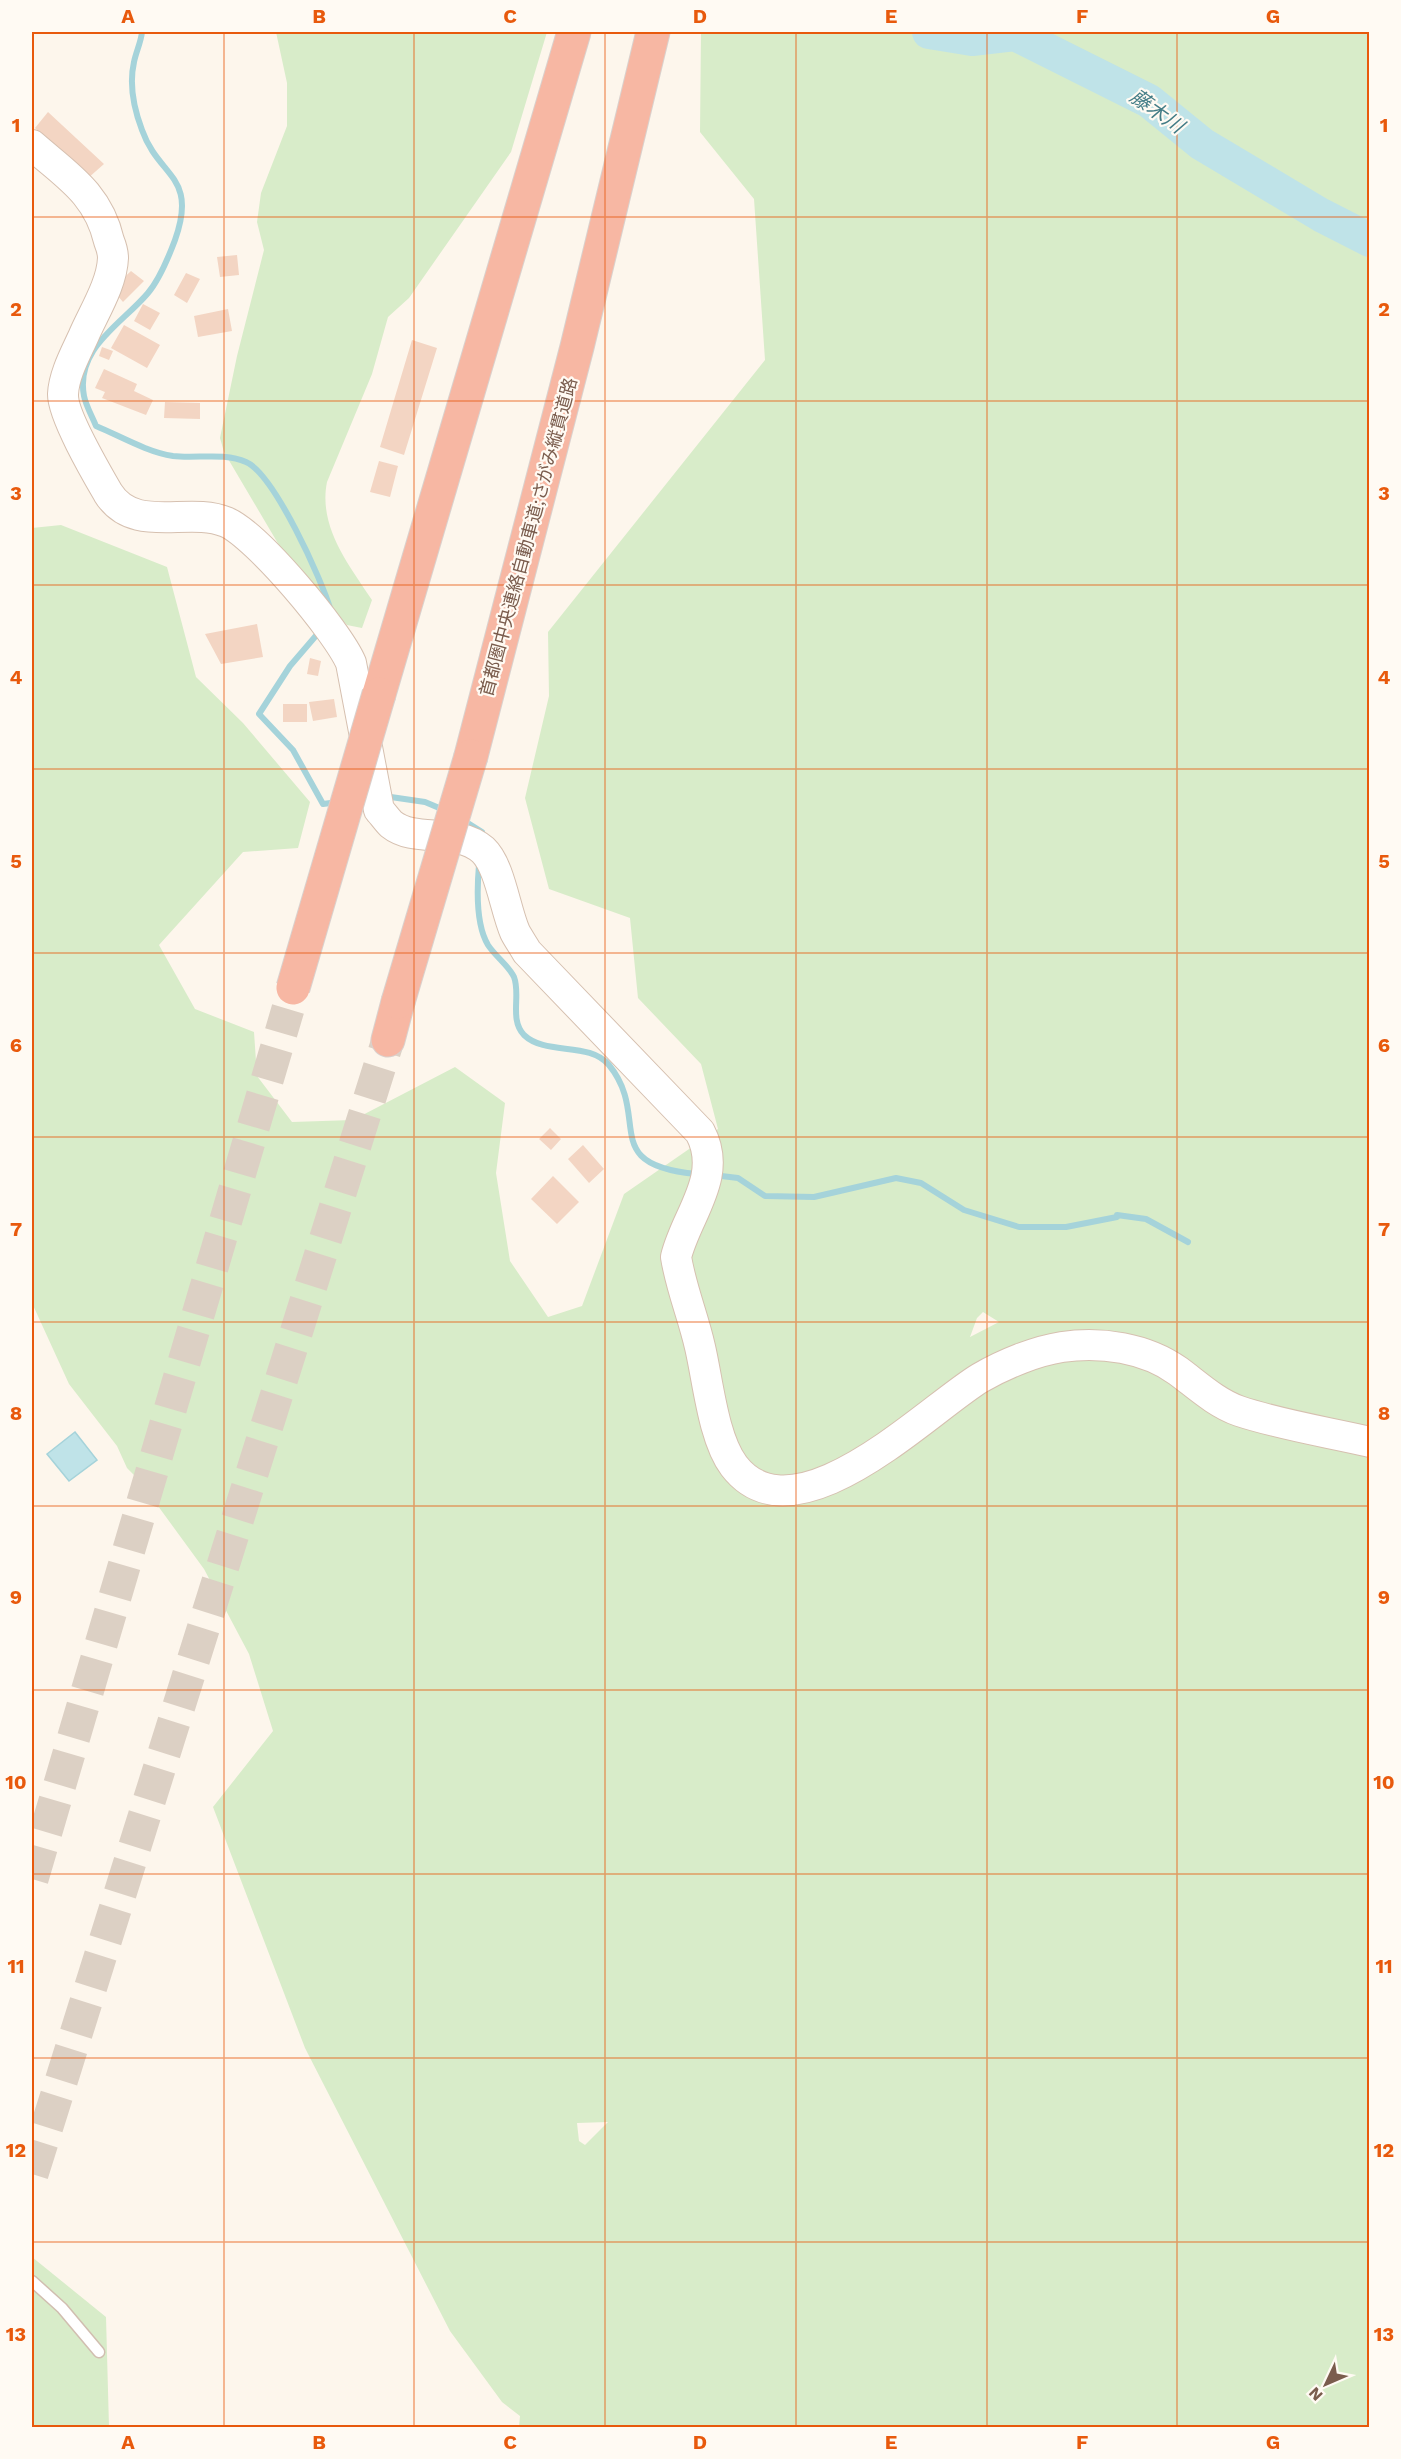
<svg xmlns="http://www.w3.org/2000/svg" width="1401" height="2459" viewBox="0 0 1401 2459" font-family="'Work Sans','Noto Sans JP',sans-serif">
<style>
.green{fill:#d8ecc9;fill-rule:evenodd}
.water{fill:#bfe3e8;stroke:#a5d3da;stroke-width:1.5}
.lines{fill:none;stroke-linecap:round;stroke-linejoin:round}
.stream{stroke:#a5d3da;stroke-width:6}
.river{stroke:#bfe3e8;stroke-width:34}
.building{fill:#f3d5c3}
.highway-tunnel{stroke:#dcd0c4;stroke-width:33;stroke-dasharray:33 16;stroke-linecap:butt}
.lane-casing{stroke:#d1beb0;stroke-width:13}
.secondary-casing{stroke:#d6c0b0;stroke-width:32}
.highway-casing{stroke:#dad1cd;stroke-width:35}
.lane{stroke:#fff;stroke-width:10}
.secondary{stroke:#fff;stroke-width:30}
.highway{stroke:#f7b7a3;stroke-width:33}
.highway-bridge-casing{stroke:#dad1cd;stroke-width:35;stroke-linecap:butt}
.highway-bridge{stroke:#f7b7a3;stroke-width:33}
.grid{fill:none;stroke:#e8590c;stroke-width:1.5;stroke-opacity:0.55}
.labels{text-anchor:middle;dominant-baseline:central;stroke-width:4.5;stroke-linejoin:round;paint-order:stroke}
.street-label{font-size:18px;fill:#7a5c4d;stroke:#fffaf3}
.water-label{font-size:20px;font-style:italic;fill:#437c86;stroke:#fffaf3}
.neatline{fill:none;stroke:#e8590c;stroke-width:2}
.grid-label{font-size:20px;text-anchor:middle;font-weight:bold;fill:#e8590c}
</style>
<rect width="100%" height="100%" fill="#fdf6ec"/>
<!-- green -->
<path class="green" d="M276,32H547L511,152L409,298L388,317L372,374L327,482C318,527 349,565 372,600L362,628L347,625L286,557L224,452L220,438L237,356L264,250L257,222L261,193L287,126V83Z
M701,32H1369V2427H519L520,2416L502,2402L450,2331L305,2048L213,1807L273,1731L249,1654L204,1569L139,1480L127,1468L117,1446L69,1384L32,1303V528L61,525L167,567L196,677L243,723L310,802L298,848L243,852L159,945L195,1009L254,1032L257,1076L292,1122L353,1120L455,1067L505,1103L496,1173L510,1261L548,1317L582,1306L624,1194L718,1129L701,1064L638,998L630,918L549,889L525,798L549,696L548,632L765,360L754,199L700,132ZM983,1312L999,1322L970,1337L977,1318ZM608,2122L585,2145L579,2141L577,2123Z
M32,2257L106,2317L109,2427H32Z"/>
<!-- water -->
<path class="water" d="M75,1432L97,1460L69,1481L47,1454Z"/>
<g class="lines">
<!-- stream -->
<path class="stream" d="M142,32C141,42 136,52 134,62C129,84 134,109 142,130C159,178 198,175 175,240C169,256 159,280 148,293C122,324 75,348 84,396C86,406 92,416 96,426C120,436 147,452 173,456C196,459 224,452 246,462C274,474 322,580 331,611
M320,631L290,666L259,714L293,750L323,804L338,802
M384,796L425,802L444,810
M463,820L482,832
M479,865C477,888 476,925 488,945C495,956 509,966 514,977C521,995 509,1019 524,1035C546,1056 589,1041 609,1065C652,1118 597,1165 697,1174
M713,1175L738,1178L765,1196L814,1197L896,1178L921,1183L964,1210L1019,1227H1066L1117,1217V1215L1146,1219L1188,1242"/>
<!-- river -->
<path class="river" d="M929,32L972,39L1015,34L1149,101L1202,144L1321,215L1370,240"/>
</g>
<!-- building -->
<path class="building" d="M48,112L104,164L87,179L35,128Z
M237,255L239,275L220,277L217,257Z
M131,271L144,281L123,302L112,289Z
M186,273L200,279L187,303L174,295Z
M143,304L160,313L150,330L134,321Z
M228,309L232,331L198,337L194,316Z
M124,325L160,345L147,368L111,348Z
M412,340L437,348L404,455L380,447Z
M102,347L113,351L109,360L99,356Z
M104,369L137,384L134,391L153,400L146,415L102,398L105,392L95,388Z
M165,402L200,403V419L164,418Z
M379,461L398,466L390,497L370,492Z
M257,624L263,657L221,664L205,634Z
M310,658L321,661L318,676L307,674Z
M334,699L337,717L313,721L309,702Z
M283,704H307V722H283Z
M550,1128L561,1139L551,1150L539,1139Z
M583,1145L604,1169L589,1183L568,1159Z
M553,1176L579,1202L557,1224L531,1199Z"/>
<g class="lines">
<!-- highway-tunnel -->
<path class="highway-tunnel" d="M32,1879L288,1009
M32,2174L388,1040"/>
<!-- lane casing -->
<g class="lane-casing">
<path id="lane" d="M32,2281L62,2308L99,2352"/>
</g>
<!-- secondary casing -->
<g class="secondary-casing">
<path id="secondary" d="M32,145C66,175 98,193 109,241C111,246 113,253 113,258C112,284 94,312 84,335C76,353 64,374 63,394C62,414 97,474 108,493C134,535 188,506 226,522C257,535 338,632 351,663L379,810C383,814 387,820 391,824C416,844 455,826 483,850C500,866 505,909 515,932C518,938 523,945 527,952L700,1132C724,1177 686,1215 676,1257C681,1288 693,1316 700,1347C708,1381 713,1438 734,1466C795,1545 927,1410 980,1378C1004,1364 1036,1351 1062,1347C1101,1341 1146,1348 1178,1371C1197,1385 1216,1403 1239,1411C1281,1425 1327,1432 1370,1442"/>
</g>
<!-- highway casing -->
<g class="highway-casing">
<path id="highway" d="M379,694L574,32
M471,756L577,347L653,32
M388,1040L398,1002"/>
</g>
<!-- lane -->
<use href="#lane" class="lane"/>
<!-- secondary -->
<use href="#secondary" class="secondary"/>
<!-- highway -->
<use href="#highway" class="highway"/>
<!-- highway-bridge casing -->
<g class="highway-bridge-casing">
<path id="highway-bridge" d="M293,988L379,694
M398,1002L471,756"/>
</g>
<!-- highway-bridge -->
<use href="#highway-bridge" class="highway-bridge"/>
</g>
<!-- grid -->
<path class="grid" d="M224,32V2428M414,32V2428M605,32V2428M796,32V2428M987,32V2428M1177,32V2428M32,217H1370M32,401H1370M32,585H1370M32,769H1370M32,953H1370M32,1137H1370M32,1322H1370M32,1506H1370M32,1690H1370M32,1874H1370M32,2058H1370M32,2242H1370"/>
<g class="labels">
<!-- street labels -->
<g class="street-label">
<text transform="translate(528 537) rotate(-75)">首都圏中央連絡自動車道;さがみ縦貫道路</text>
</g>
<!-- water labels -->
<g class="water-label">
<text transform="translate(1157 111) rotate(35)">藤木川</text>
</g>
</g>
<!-- border -->
<rect width="1401" height="2459" fill="none" stroke="#fffaf3" stroke-width="66"/>
<!-- north arrow -->
<g transform="translate(1326 2384) rotate(226)" stroke="#fffaf3" stroke-width="4.5" paint-order="stroke">
<path d="M0-4.5L10 22L0 15L-10 22Z" fill="#7a5c4d"/>
<text y="-9" font-size="16" font-weight="bold" text-anchor="middle" fill="#7a5c4d">N</text>
</g>
<rect x="33" y="33" width="1335" height="2393" class="neatline"/>
<g class="grid-label">
<text x="128" y="23">A</text>
<text x="319" y="23">B</text>
<text x="510" y="23">C</text>
<text x="700" y="23">D</text>
<text x="891" y="23">E</text>
<text x="1082" y="23">F</text>
<text x="1273" y="23">G</text>
<text x="16" y="132">1</text>
<text x="1384" y="132">1</text>
<text x="16" y="316">2</text>
<text x="1384" y="316">2</text>
<text x="16" y="500">3</text>
<text x="1384" y="500">3</text>
<text x="16" y="684">4</text>
<text x="1384" y="684">4</text>
<text x="16" y="868">5</text>
<text x="1384" y="868">5</text>
<text x="16" y="1052">6</text>
<text x="1384" y="1052">6</text>
<text x="16" y="1236">7</text>
<text x="1384" y="1236">7</text>
<text x="16" y="1420">8</text>
<text x="1384" y="1420">8</text>
<text x="16" y="1604">9</text>
<text x="1384" y="1604">9</text>
<text x="16" y="1789">10</text>
<text x="1384" y="1789">10</text>
<text x="16" y="1973">11</text>
<text x="1384" y="1973">11</text>
<text x="16" y="2157">12</text>
<text x="1384" y="2157">12</text>
<text x="16" y="2341">13</text>
<text x="1384" y="2341">13</text>
<text x="128" y="2449">A</text>
<text x="319" y="2449">B</text>
<text x="510" y="2449">C</text>
<text x="700" y="2449">D</text>
<text x="891" y="2449">E</text>
<text x="1082" y="2449">F</text>
<text x="1273" y="2449">G</text>
</g>
</svg>
